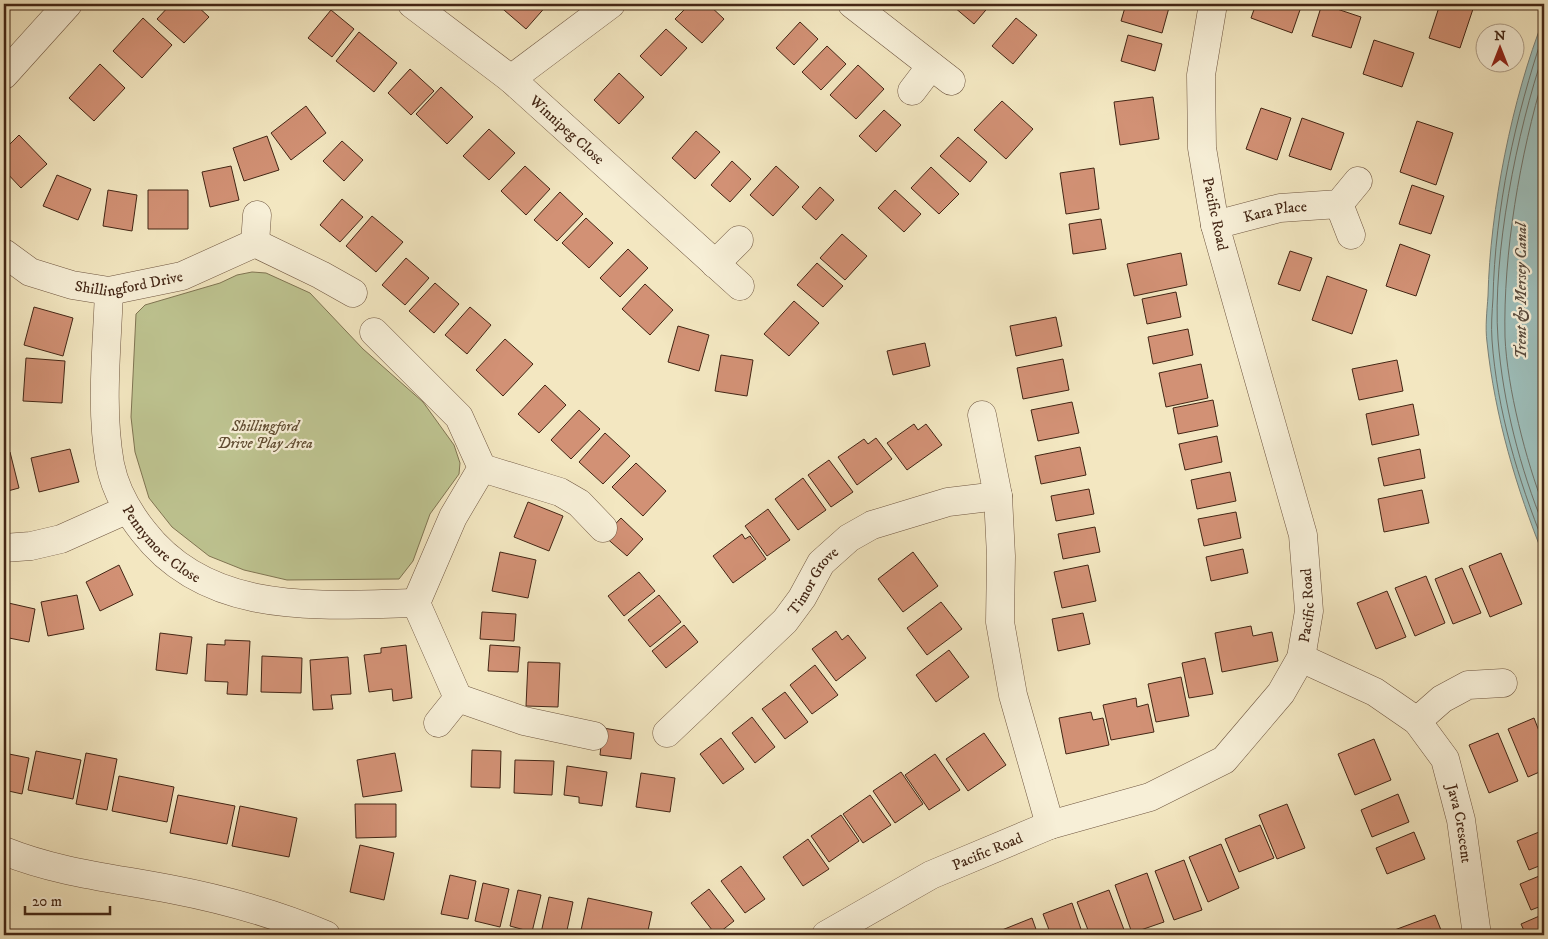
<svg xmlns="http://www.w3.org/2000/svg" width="1548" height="939" viewBox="0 0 1548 939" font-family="'IM FELL DW Pica',serif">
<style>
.green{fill:#bec491;stroke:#807553}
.water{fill:#9dbeba;stroke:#798178}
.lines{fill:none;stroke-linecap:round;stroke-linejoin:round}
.shore{stroke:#707268;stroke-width:1}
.building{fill:#d29175;stroke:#432615}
.minor-casing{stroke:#6f5640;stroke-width:29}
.minor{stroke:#f7efd7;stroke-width:28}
.labels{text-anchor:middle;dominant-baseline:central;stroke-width:4.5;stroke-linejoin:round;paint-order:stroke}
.street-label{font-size:15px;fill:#432615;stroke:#f7efd7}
.park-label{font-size:15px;font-style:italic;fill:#624e34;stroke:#f7efd7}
.water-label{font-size:16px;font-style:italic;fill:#5a4c3e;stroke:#f7efd7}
</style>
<rect width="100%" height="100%" fill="#f3e7c1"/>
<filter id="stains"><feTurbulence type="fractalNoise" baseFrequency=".004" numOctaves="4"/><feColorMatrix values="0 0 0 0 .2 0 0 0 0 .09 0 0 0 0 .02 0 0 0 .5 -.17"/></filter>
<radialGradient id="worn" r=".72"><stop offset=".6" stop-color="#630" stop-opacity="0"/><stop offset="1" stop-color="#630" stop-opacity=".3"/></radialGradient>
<!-- green -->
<path class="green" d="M252,272L266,273L310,293L363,349L423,402L454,445L460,463L459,474L430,514L413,561L399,579L287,580L244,570L209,556L172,527L149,498L135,452L131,417L136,314L145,305L220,283L237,275Z"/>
<!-- water -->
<path class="water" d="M1544,18V557C1516,487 1495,417 1487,342C1485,327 1487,311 1488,296C1490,210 1512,98 1544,18Z"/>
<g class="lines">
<!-- shore -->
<path class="shore" d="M1544,32C1515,117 1495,209 1493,298C1492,312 1491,326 1492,340C1497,410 1518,479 1544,544
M1544,52C1517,131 1492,255 1498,339C1503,403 1520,468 1544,527
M1544,75C1520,155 1503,253 1505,337C1507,387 1526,461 1544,507"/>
</g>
<!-- building -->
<path class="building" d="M171,4H195L209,17L184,43L157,19Z
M497,4H548L526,29Z
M690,4H708L724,19L702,43L675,19Z
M957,4H991L974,24L954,7Z
M1126,4H1170L1162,33L1121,21Z
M1256,4H1302L1292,33L1251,18Z
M1322,4L1361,17L1351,48L1312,36Z
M1440,4H1457L1473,9L1460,48L1429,38Z
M331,10L354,29L332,57L308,38Z
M143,18L172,45L142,78L113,51Z
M1016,18L1037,35L1013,64L992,46Z
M800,22L818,39L794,65L776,48Z
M666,29L687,48L661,76L640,56Z
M359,32L397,63L374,92L336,61Z
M1128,35L1162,44L1155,71L1121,61Z
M1374,40L1414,53L1402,87L1363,74Z
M827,46L846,64L821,90L802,72Z
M100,64L125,88L94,121L69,98Z
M858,65L884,89L856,119L830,95Z
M410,69L434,91L411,115L388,93Z
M619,73L644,97L619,124L594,100Z
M441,87L473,117L447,144L416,114Z
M1153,97L1159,139L1120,145L1114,102Z
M1002,101L1033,129L1006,159L974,130Z
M306,106L326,133L291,160L271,133Z
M1261,108L1291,118L1277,160L1246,149Z
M884,110L901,125L876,152L859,136Z
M1302,118L1344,133L1331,170L1289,156Z
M1417,121L1453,133L1436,185L1400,172Z
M489,129L515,153L489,180L463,156Z
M696,131L720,152L695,179L672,158Z
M19,135L47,164L21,188L4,170V150Z
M267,136L279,170L244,181L233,148Z
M958,137L987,162L970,182L940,156Z
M342,141L363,160L344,181L323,161Z
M732,161L751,179L730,202L711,185Z
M231,166L239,200L210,207L202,172Z
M525,166L550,189L526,215L501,191Z
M776,166L799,187L773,216L750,195Z
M931,167L959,194L939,214L911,188Z
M1094,168L1099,209L1066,214L1060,173Z
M57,175L91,189L78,220L43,206Z
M1412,185L1444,196L1431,234L1399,224Z
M820,187L834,200L816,220L802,207Z
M108,190L137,195L132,231L103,226Z
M148,190H188V229H148Z
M895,190L921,214L904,232L878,208Z
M560,192L583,214L557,241L534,220Z
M342,199L363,217L340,242L320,225Z
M372,216L403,242L376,272L346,246Z
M586,218L613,243L589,268L562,243Z
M1101,219L1106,249L1073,254L1069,224Z
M842,234L867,256L845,280L820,258Z
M1400,244L1430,255L1416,296L1386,286Z
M628,249L648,268L620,297L600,278Z
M1290,251L1312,258L1300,291L1278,284Z
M1181,253L1187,285L1134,296L1127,264Z
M406,258L429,278L405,305L382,285Z
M817,263L843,286L823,307L797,285Z
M1327,276L1367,290L1352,334L1312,320Z
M435,283L459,304L434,333L409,311Z
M645,284L673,310L650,335L622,309Z
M1176,292L1181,317L1147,324L1142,299Z
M794,301L819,323L789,356L764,334Z
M34,307L73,318L63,356L24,345Z
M470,307L491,325L467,354L445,335Z
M1056,317L1062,346L1016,356L1010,326Z
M678,326L709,335L699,371L668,362Z
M1188,329L1193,355L1153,364L1148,337Z
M505,339L533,364L503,396L476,370Z
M925,343L930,366L893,375L887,351Z
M721,355L753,360L747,396L715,391Z
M26,358L65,361L62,403L23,401Z
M1063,359L1069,390L1023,399L1017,368Z
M1397,360L1403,391L1359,400L1352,369Z
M1201,364L1208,398L1166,407L1159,373Z
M545,385L566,405L539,433L518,414Z
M1213,400L1218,426L1178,434L1173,408Z
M1072,402L1079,433L1038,441L1031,410Z
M1413,404L1419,435L1372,445L1366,414Z
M579,410L600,429L571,459L551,440Z
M914,424L918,430L926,424L942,445L907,470L887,443Z
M605,433L630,456L603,484L579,462Z
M1217,436L1222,462L1185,470L1179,444Z
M876,438L892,459L857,485L838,457L864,439L868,444Z
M1080,447L1086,475L1041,484L1035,456Z
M70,449L79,482L39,492L31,458Z
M1420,449L1425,478L1384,486L1378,458Z
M10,452L19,488L4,492V453Z
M829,460L853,492L831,507L808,475Z
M636,463L666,491L643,516L612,487Z
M1230,472L1236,501L1197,509L1191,480Z
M803,478L826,510L798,530L775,499Z
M1089,489L1094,514L1056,521L1051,496Z
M1422,490L1429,523L1384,532L1378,499Z
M528,502L563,516L549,551L514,537Z
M768,509L790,540L767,556L745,526Z
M1236,512L1241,538L1204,546L1198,519Z
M621,518L643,539L627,556L604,536Z
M1095,527L1100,552L1063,559L1058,534Z
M742,534L745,539L750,536L766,559L733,583L713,556Z
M1243,549L1248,573L1211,581L1206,557Z
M500,552L536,560L528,598L492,591Z
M913,552L938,586L903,612L878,579Z
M1501,553L1522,604L1490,617L1469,566Z
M119,565L133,595L100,611L86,582Z
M1088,565L1096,601L1062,608L1054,572Z
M1462,568L1481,613L1453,624L1435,579Z
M639,572L655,591L624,616L608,596Z
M1426,576L1445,623L1415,636L1395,588Z
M1387,591L1406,637L1376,649L1357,603Z
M77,595L84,629L48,636L41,602Z
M659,595L681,622L650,647L628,620Z
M4,602L35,609L29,642L4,637Z
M941,602L962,629L927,655L907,628Z
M482,612L516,614L514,641L480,639Z
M1083,613L1090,644L1058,651L1052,619Z
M684,625L698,642L666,668L652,651Z
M1251,626L1253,636L1272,632L1278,661L1222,672L1215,633Z
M836,631L842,640L848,635L866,658L836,681L812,649Z
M160,633L192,637L187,674L156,670Z
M225,640L250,641L247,695L227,694L228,682L205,681L207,644L225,645Z
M406,645L412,698L393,701L392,689L369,692L364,655L381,653V648Z
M490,645L520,647L518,672L488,671Z
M949,650L969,677L936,702L916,675Z
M262,656L302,658L301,693L261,692Z
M348,657L351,694L331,695L333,709L313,710L310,660Z
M1205,658L1213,694L1189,698L1182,663Z
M528,662L560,663L558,707L526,706Z
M815,665L838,695L812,714L790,685Z
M1181,677L1189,716L1156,722L1148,684Z
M785,692L808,722L785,739L762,709Z
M1136,698L1137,707L1148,704L1154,732L1111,740L1103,705Z
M1091,712L1093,720L1103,718L1109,745L1066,754L1059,718Z
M752,717L775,747L755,763L732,733Z
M1534,718L1544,744V770L1528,777L1508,729Z
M603,728L634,733L631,759L600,755Z
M984,733L1006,765L968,791L946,759Z
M1498,733L1518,781L1489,793L1469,745Z
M721,738L744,769L723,784L700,754Z
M1374,739L1391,780L1355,795L1338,754Z
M472,750L501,751L500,788L471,787Z
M36,751L81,760L73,799L28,790Z
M4,753L29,758L22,794L4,790Z
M86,753L117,759L107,810L76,804Z
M395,753L402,791L363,797L357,760Z
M935,754L960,790L929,810L905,775Z
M515,760L554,761L552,795L514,793Z
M567,766L607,772L602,806L579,803V797L564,795Z
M901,772L923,804L895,823L873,791Z
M641,773L675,778L670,812L636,807Z
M119,776L174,787L167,822L112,811Z
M1398,794L1409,822L1372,837L1361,810Z
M178,795L235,806L227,844L170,833Z
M870,795L891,825L863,843L843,814Z
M355,804H396V837L356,838Z
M1287,804L1305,848L1277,859L1259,815Z
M240,806L297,818L289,857L232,846Z
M841,815L859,841L829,862L811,836Z
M1260,825L1274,858L1239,872L1225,839Z
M1544,830V864L1529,870L1517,841Z
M1414,832L1425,859L1387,874L1376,848Z
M808,839L829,869L803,886L783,857Z
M1221,844L1239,888L1208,902L1189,857Z
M360,845L394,853L384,900L350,892Z
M1184,860L1202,910L1174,920L1155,871Z
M741,866L765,899L745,913L721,881Z
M1147,873L1164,922L1132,933L1115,885Z
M1544,874V905L1531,910L1520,884Z
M450,875L476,881L468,919L441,914Z
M483,883L509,889L500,927L475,921Z
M709,889L734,921L716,935L691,903Z
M518,890L541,895L532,932L510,926Z
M1109,890L1126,935H1090L1077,902Z
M549,897L573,902L566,935L541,933Z
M588,898L652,912L647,935H580Z
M1072,903L1083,935H1051L1043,914Z
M1544,914V935H1526L1521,924Z
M1435,915L1443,935H1381Z
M1032,918L1038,935H1004L1002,930Z"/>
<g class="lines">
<!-- minor casing -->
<g class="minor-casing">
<g id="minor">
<path id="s1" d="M412,4L511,79L740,286"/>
<path d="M852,4L951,81"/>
<path d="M4,75L68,4"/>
<path d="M511,79L611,4"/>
<path d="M912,91L931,66"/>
<path d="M1339,204L1351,235"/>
<path id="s2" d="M1215,225L1280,208L1339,204L1358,181"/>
<path d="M255,243L321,275L353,293"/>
<path id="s3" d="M4,253L30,272L72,285L109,291L182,276L255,243L257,215"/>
<path d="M715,264L739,240"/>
<path id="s4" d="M109,291C107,348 100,408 110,464C115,489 128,512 143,531C209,617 320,605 416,603"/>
<path d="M374,332L459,417L482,468L453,517L416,603L458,698L524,721L594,736"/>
<path d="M982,415L998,496L1001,556L1000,622L1013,695L1050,825"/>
<path d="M482,468L560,492L579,503L603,528"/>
<path d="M4,548L31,546L61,539L126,510"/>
<path id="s5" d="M1301,658L1375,692L1417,721L1445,759L1461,820L1477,935"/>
<path d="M1417,721L1442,699L1468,685L1503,683"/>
<path d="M438,723L458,698"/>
<path id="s6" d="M667,733L785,621L802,598L821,563L849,538L872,525L948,502L998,496"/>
<path d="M4,851C59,873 113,878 170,889C222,899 277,914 326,935"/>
<path id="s7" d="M826,935L931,875L1050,825L1150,797L1224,760L1281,693L1301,658L1309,611L1303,535L1215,225L1202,148L1201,75L1213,4"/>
</g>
</g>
<!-- minor -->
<use href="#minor" class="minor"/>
</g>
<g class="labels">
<!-- street labels -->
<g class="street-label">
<text stroke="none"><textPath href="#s1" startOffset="200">Winnipeg Close</textPath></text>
<text stroke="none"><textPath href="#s2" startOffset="62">Kara Place</textPath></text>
<text transform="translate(1215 214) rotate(78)">Pacific Road</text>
<text stroke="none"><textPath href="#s3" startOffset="134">Shillingford Drive</textPath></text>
<text stroke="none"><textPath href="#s4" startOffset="271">Pennymore Close</textPath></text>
<text stroke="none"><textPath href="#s6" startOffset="212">Timor Grove</textPath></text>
<text stroke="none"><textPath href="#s7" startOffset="618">Pacific Road</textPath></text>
<text stroke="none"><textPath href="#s5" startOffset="246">Java Crescent</textPath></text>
<text stroke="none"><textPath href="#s7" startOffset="182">Pacific Road</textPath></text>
</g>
<!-- park labels -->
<g class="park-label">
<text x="265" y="426">Shillingford<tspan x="265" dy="17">Drive Play Area</tspan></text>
</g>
<!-- water labels -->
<g class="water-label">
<text transform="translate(1521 291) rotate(-90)">Trent &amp; Mersey Canal</text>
</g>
</g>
<!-- margin -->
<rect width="1548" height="939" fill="none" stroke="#f3e7c1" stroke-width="20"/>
<rect x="5" y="5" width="1538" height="929" fill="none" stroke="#432615" stroke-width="2.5"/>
<rect x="10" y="10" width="1528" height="919" fill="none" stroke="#432615"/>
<!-- north arrow -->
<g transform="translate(1500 48)"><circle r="24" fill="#f7efd7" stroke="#af9f89"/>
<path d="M0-4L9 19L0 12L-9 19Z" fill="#8f2418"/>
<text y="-8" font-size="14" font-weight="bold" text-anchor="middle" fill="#432615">N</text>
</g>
<!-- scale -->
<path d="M25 906v8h85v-8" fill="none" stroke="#432615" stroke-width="2.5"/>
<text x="32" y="906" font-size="15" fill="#432615" stroke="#f7efd7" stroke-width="4" paint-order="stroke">20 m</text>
<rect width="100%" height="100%" filter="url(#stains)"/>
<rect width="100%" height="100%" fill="url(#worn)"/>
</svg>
